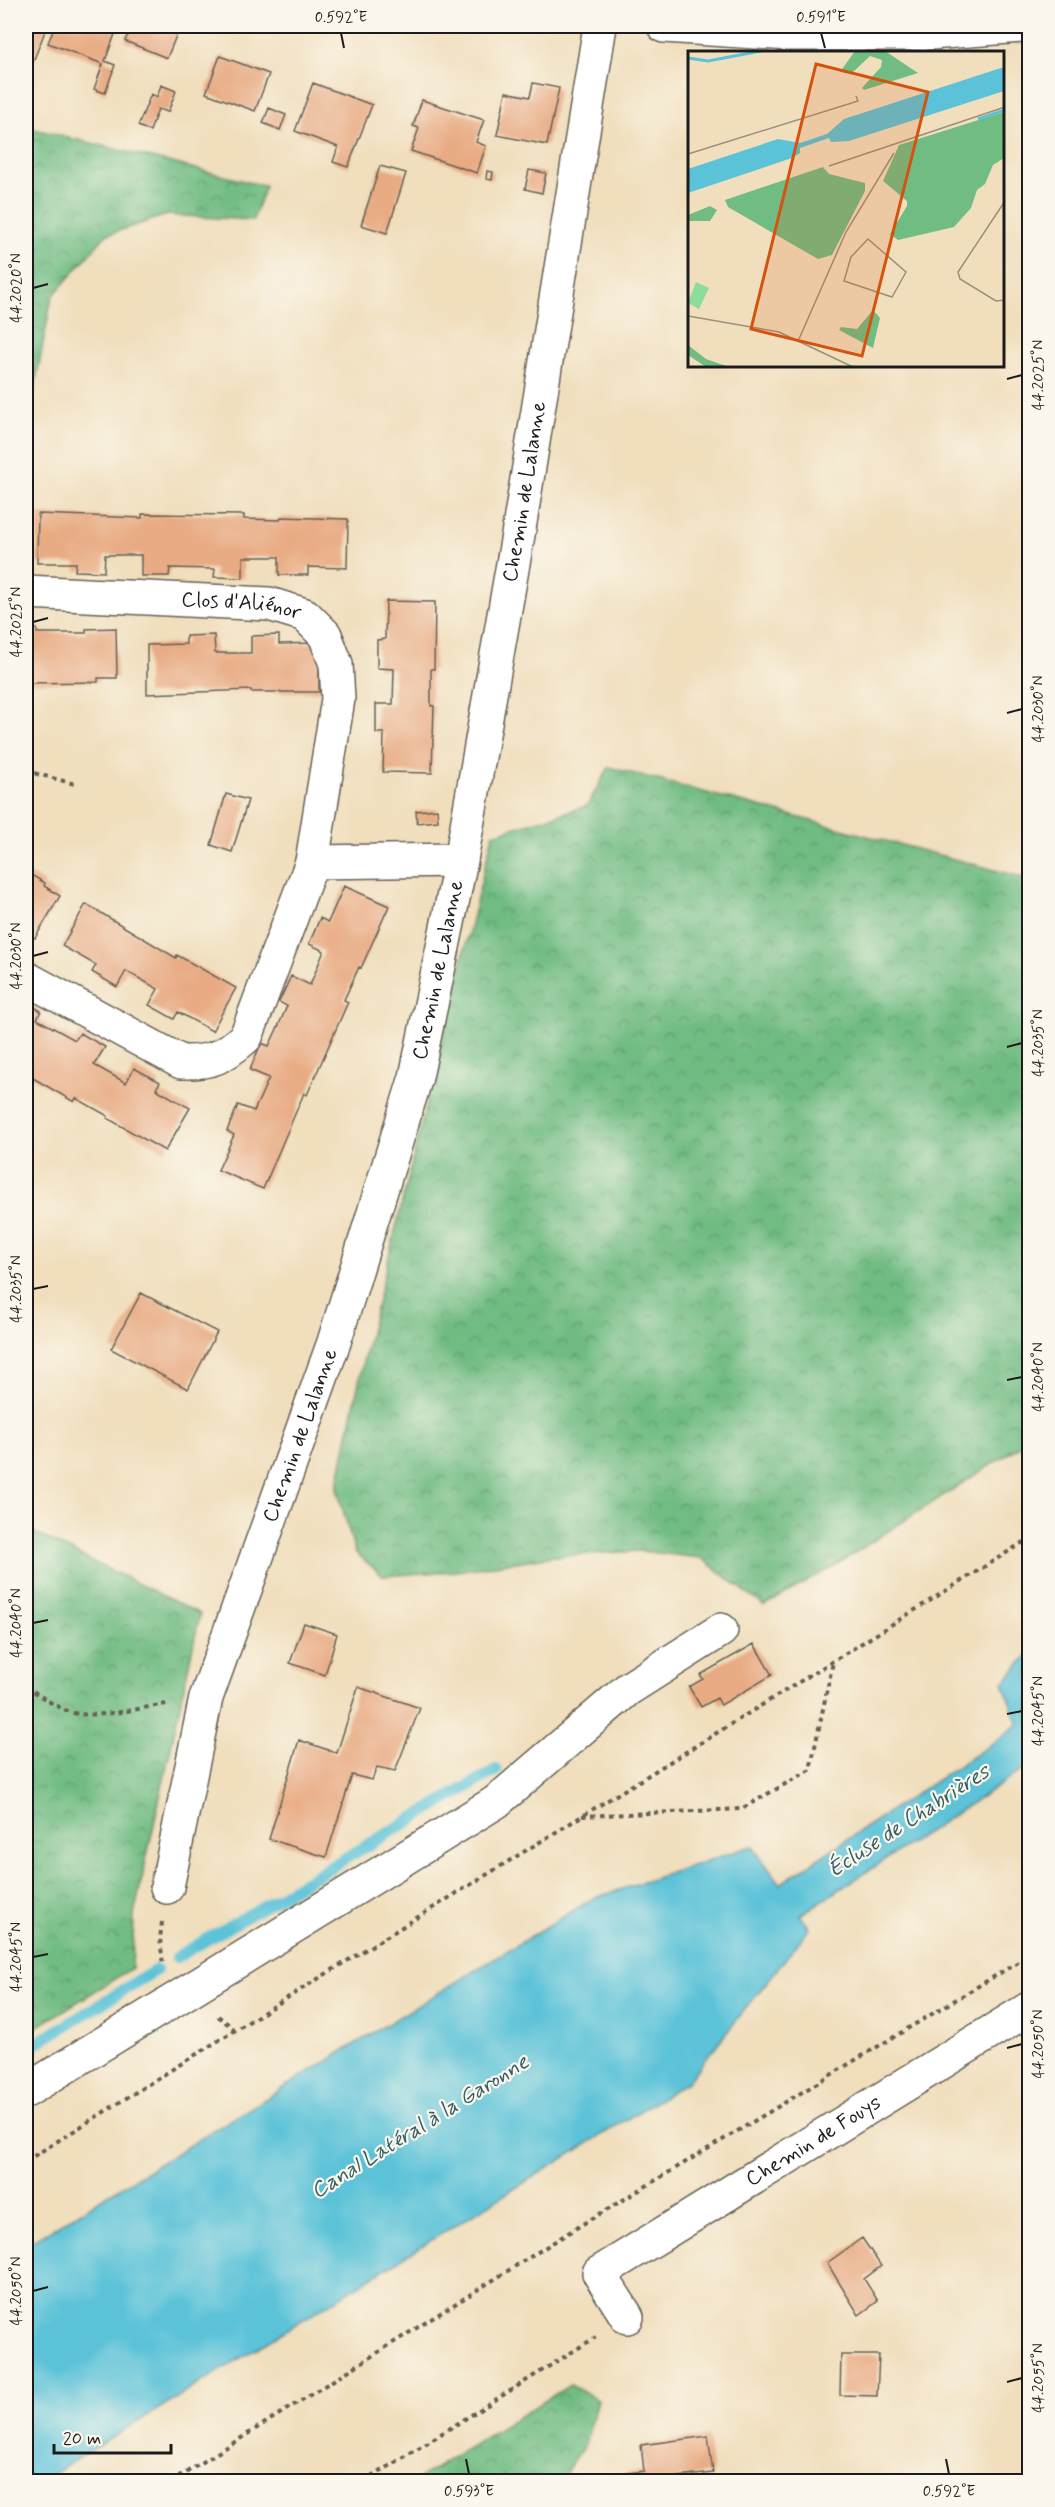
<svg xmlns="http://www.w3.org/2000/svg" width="1055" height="2507" viewBox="0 0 1055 2507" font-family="Mynerve,sans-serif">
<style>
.forest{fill:url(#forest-crowns);stroke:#466c50;stroke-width:1.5}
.water{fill:#5bc2d8;stroke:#3c6f7a;stroke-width:1.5}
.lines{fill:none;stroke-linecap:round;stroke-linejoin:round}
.stream{stroke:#5bc2d8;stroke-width:12}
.building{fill:#e8ab83}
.minor-casing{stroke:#666054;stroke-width:36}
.path{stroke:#666054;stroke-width:4;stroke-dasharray:4.5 4.5;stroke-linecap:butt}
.minor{stroke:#fff;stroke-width:33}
.ticks{fill:none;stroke:#1c1c1c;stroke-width:2}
.labels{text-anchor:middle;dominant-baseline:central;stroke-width:4.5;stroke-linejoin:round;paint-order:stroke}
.street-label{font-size:21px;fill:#1c1c1c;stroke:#fbf7ec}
.water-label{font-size:22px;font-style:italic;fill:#355e67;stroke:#fbf7ec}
.inset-river{fill:none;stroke:#5bc2d8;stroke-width:3}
.inset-road{fill:none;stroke:#9b907c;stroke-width:1.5}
.view{fill:#d4530e;fill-opacity:0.15;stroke:#d4530e;stroke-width:3}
.inset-edge{fill:none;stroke:#1c1c1c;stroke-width:3}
.neatline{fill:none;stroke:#1c1c1c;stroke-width:2}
.ticks-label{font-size:15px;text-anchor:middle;fill:#1c1c1c}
</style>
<defs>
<pattern id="forest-crowns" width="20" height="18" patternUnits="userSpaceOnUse" patternTransform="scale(1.5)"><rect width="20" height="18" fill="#71bc83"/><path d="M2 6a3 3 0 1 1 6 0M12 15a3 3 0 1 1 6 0" fill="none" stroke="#5c986a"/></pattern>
</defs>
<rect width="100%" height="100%" fill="#fbf7ec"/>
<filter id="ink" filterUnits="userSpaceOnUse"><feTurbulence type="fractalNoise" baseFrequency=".0167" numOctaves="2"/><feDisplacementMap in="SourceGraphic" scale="12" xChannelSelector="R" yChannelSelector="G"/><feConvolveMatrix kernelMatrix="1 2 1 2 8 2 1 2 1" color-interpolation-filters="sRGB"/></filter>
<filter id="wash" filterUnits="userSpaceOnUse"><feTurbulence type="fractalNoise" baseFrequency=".008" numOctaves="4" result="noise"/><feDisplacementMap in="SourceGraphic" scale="24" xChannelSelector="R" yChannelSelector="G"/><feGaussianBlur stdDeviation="1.35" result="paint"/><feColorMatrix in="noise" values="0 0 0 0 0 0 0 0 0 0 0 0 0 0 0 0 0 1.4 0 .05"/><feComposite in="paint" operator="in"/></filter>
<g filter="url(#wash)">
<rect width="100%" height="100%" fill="#f0debc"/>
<!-- forest -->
<path class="forest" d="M26,127L265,186L253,220L167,215L106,235L52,297L33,396L26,407Z
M609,767L1029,879V1440L836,1565L764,1606L701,1558L640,1551L554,1556L457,1571L383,1576L355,1552L337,1489L364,1357L493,834L587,806Z
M26,1529L200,1614L134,1915L132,1968L26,2034Z
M570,2385L598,2400L585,2444L560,2481H414Z"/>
<!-- water -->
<path class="water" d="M1029,1654V1766L800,1915L810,1928L687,2082L42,2481H26V2245L592,1899L752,1846L780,1884L993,1743L1018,1724L1003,1683Z"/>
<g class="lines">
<!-- stream -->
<path class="stream" d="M177,1957L496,1770
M26,2050L156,1970"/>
</g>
<g id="blocks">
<!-- building -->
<path class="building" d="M26,26H47L26,80Z
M55,26H118L105,61L115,65L105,93L94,89L103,64L48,43Z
M132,26H180L167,58L125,41Z
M220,56L269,74L255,111L206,93Z
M313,83L372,105L348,167L333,162L338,147L295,131Z
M533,83L559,88L547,145L497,135L506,92L530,97Z
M161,85L176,91L168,112L158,109L150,131L138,126L151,94L157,97Z
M422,100L484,120L476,142L486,146L477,173L411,151L419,128L413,126Z
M269,108L286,115L280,130L263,123Z
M380,166L406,173L387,233L361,225Z
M529,170L546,173L542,193L525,189Z
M487,171L493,172L492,180L486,179Z
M38,514L142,518V514L244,515V519L280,520L281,517L348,519L347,568L308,567V575H279V557H243V578L214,577L215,569L170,568L169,576H141V555H105L104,572L75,571L76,563H37Z
M386,601L435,602L434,669H431V706H434L432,773L383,772L384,733H376V704H393L394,669L377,668V640L385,639Z
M116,628L117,678H98V682L26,683V630L37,629V633H86V629Z
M214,635L215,653H251V636L279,635V644L319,643V692H251V690L147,694V645L186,644V636Z
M226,794L248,800L232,852L211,845Z
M437,809L438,821L417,823L416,811Z
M26,872L45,883L44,886L60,896L35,938L26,933Z
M344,886L389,906L361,968L359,967L344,1000L348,1002L307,1095L304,1093L263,1189L218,1170L234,1135L227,1131L238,1105L254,1111L269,1078L250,1070L261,1043L269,1046L278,1027L287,1006L279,1002L291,976L310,985L324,951L309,944L320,918L328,922Z
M86,904L176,958L177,955L236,988L212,1031L178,1012L174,1019L149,1005L158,989L126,971L117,987L92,972L96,965L62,946Z
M26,1002L41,1011L37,1019L75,1040L80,1033L105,1047L94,1065L126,1083L134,1068L160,1082L156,1089L190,1108L165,1151L107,1118L108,1116L76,1098L74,1102L26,1074Z
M141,1293L217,1332L188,1389L111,1349Z
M304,1623L337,1634L325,1675L290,1663Z
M754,1644L772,1675L721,1705L717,1698L701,1707L689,1687L703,1679L700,1675Z
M358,1687L420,1708L395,1771L377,1767L372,1780L352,1775L326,1857L269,1839L299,1740L337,1753Z
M862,2238L881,2266L864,2279L878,2301L859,2315L827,2263Z
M841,2355H879L877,2396L840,2395Z
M708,2436L713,2473L678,2477L679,2481H622L621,2474L644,2471L641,2445Z"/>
</g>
</g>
<g filter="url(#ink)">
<use href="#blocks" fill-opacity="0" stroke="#666054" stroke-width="1.5"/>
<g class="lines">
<!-- minor casing -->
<g class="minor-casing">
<g id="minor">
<path d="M664,26L789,34H917L1022,26"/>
<path id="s1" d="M26,592L269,604L305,615L325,635L336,664L338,699L312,862L246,1037C223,1057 212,1063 181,1062L26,978"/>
<path d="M312,862L461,860"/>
<path id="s2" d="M167,1887L206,1698L334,1342L416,1077L461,860L518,535L600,26"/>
<path d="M26,2091L496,1802L628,1689L721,1630"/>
<path id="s3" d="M627,2317L599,2273L1030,2008"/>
</g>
</g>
<!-- path -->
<path class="path" d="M26,771L75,784
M26,1686C38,1695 63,1712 79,1714C107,1717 139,1708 167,1704
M582,1816L741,1809L810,1770L833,1662
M162,1922L160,1938L163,1965
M218,2016L234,2029
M26,2161C359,1951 696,1748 1030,1538
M171,2482L573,2230L1030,1955
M364,2482L596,2337"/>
<!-- minor -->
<use href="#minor" class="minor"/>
</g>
</g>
<!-- ticks -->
<path class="ticks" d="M341,33L344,48M821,33L825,48M33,288L48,284M1007,379L1022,375M33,622L48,618M1007,713L1022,709M33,956L48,952M1007,1047L1022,1043M33,1289L48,1286M1007,1380L1022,1377M33,1623L48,1620M1007,1714L1022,1711M33,1957L48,1954M1007,2048L1022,2044M33,2291L48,2287M1007,2382L1022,2378M466,2459L469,2474M946,2459L949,2474"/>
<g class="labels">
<!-- street labels -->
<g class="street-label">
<text stroke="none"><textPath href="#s2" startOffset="1444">Chemin de Lalanne</textPath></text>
<text stroke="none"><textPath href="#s1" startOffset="216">Clos d'Aliénor</textPath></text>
<text stroke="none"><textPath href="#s2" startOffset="958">Chemin de Lalanne</textPath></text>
<text stroke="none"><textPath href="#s2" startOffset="472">Chemin de Lalanne</textPath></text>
<text stroke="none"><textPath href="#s3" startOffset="304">Chemin de Fouys</textPath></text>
</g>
<!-- water labels -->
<g class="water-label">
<text transform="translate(909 1821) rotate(-33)">Écluse de Chabrières</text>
<text transform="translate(420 2127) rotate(-32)">Canal Latéral à la Garonne</text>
</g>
</g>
<!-- overview -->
<g transform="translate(688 51)">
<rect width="316" height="316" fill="#f0debc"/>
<path d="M8,231L21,237L11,258L0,252Z" fill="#8cdc9b"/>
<path d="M167,0H197L230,22L176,39L174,37L193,16L194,9L182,5L164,22L152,21ZM316,61V107L305,114L297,133L289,139L283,157L266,176L210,189L202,183L219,155V150L195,130L211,94ZM135,116L141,123L177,132V140L144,204L130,208L40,156L37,149ZM22,155L29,159L22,170H0V164ZM185,259L192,267L185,297L151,279L153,276L169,278ZM0,294L18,308L41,316H18L0,304Z" fill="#71bc83"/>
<path d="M316,16V40L161,90L143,91L141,87L112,97V102L104,107L0,142V118L90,88L112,92L139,83L156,68Z" fill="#5bc2d8"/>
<path class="inset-river" d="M0,7L20,10L73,0M290,68L317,59"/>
<path class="inset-road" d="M0,103L170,50L168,45M141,115L317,56M317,150L270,221L272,228L308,250L317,249M180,188L218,221L204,246L156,230L163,206ZM0,265L91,281L165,316M111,288L158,181L206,102"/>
<path class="view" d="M128,13L240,41L174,305L63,278Z"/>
<rect width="316" height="316" class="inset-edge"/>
</g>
<!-- margin -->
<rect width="1055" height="2507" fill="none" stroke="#fbf7ec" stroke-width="66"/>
<!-- scale -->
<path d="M54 2444v9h117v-9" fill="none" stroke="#1c1c1c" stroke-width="3"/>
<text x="63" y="2444" font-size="18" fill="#1c1c1c" stroke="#fbf7ec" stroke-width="4.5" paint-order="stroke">20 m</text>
<rect x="33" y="33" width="989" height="2441" class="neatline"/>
<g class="ticks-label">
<text x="341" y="22">0.592°E</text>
<text x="821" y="22">0.591°E</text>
<text transform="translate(16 288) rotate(-90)" y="5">44.2020°N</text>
<text transform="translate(1038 375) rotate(-90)" y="5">44.2025°N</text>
<text transform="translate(16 622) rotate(-90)" y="5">44.2025°N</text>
<text transform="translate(1038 709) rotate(-90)" y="5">44.2030°N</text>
<text transform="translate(16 956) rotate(-90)" y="5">44.2030°N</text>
<text transform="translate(1038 1043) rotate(-90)" y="5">44.2035°N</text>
<text transform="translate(16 1289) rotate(-90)" y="5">44.2035°N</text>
<text transform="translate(1038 1377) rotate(-90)" y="5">44.2040°N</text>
<text transform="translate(16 1623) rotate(-90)" y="5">44.2040°N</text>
<text transform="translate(1038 1711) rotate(-90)" y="5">44.2045°N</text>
<text transform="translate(16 1957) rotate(-90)" y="5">44.2045°N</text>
<text transform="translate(1038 2044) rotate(-90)" y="5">44.2050°N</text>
<text transform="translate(16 2291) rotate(-90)" y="5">44.2050°N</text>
<text transform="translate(1038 2378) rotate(-90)" y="5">44.2055°N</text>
<text x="469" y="2496">0.593°E</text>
<text x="949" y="2496">0.592°E</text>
</g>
</svg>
